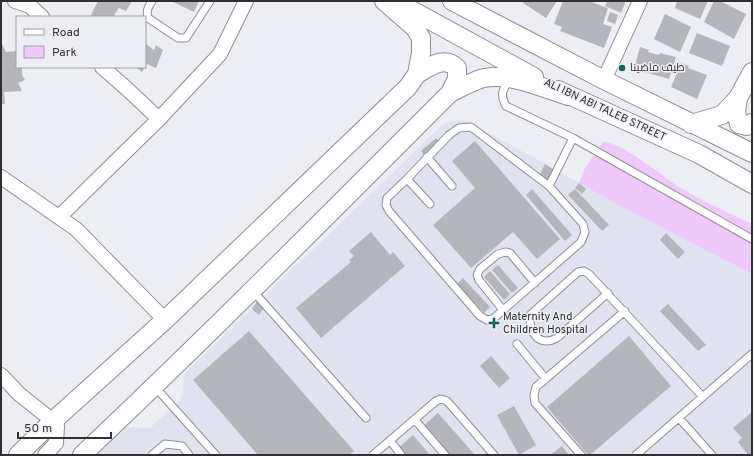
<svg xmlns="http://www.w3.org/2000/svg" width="753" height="456" viewBox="0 0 753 456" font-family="Overpass,Cairo,sans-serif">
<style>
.built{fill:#e1e2ef}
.green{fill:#eecafb}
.building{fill:#b4b6bb}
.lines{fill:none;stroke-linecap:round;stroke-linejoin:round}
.service-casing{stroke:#8e8e93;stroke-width:9}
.minor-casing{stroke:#8e8e93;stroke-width:16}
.tertiary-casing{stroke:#8e8e93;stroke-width:20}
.service{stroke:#fff;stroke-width:7}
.minor{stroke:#fff;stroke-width:14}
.tertiary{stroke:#fff;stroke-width:18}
.poi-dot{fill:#15625c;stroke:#edeef3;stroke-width:1.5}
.labels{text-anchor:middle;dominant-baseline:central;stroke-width:3;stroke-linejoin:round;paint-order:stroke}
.poi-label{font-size:11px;fill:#303032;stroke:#edeef3;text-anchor:start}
.street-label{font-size:11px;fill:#303032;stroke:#edeef3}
</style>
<rect width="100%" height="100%" fill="#edeef3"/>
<!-- built -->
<path class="built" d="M464,120L540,161L633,213L752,274V455H94L123,427L150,428L182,398L185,373L445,122Z"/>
<!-- green -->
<path class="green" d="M603,142C625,143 663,178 684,190C706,203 729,213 752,224V274L633,213L579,183L584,170Z"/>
<!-- building -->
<path class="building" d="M98,1H132L126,11L119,8L114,15L117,17H90Z
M171,1H199L194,12Z
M524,1H557L546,18L523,3Z
M563,1H589L608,8L603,24L612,27L604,48L560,31L562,27L554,24Z
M607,1H626L621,13L605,6Z
M677,1H708L700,19L675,8Z
M714,1H720L746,14L734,39L704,22Z
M610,12L618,15L615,24L607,21Z
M665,14L691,27L680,52L654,39Z
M697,33L730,46L722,66L689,53Z
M1,42L6,52L17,51V67H22V75L25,80L18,83L22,91L4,92L5,104H1Z
M145,43L154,50L156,45L163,50L156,68L147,64L142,72L136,67H145Z
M640,47L649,50L648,52L659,55L660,53L676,57L669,79L634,69Z
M681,63L689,66L688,68L707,75L697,99L671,87Z
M436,138L439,142L425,156L421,151Z
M475,141L560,239L537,259L513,232L471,268L433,225L475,188L452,161Z
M545,164L555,170L549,181L539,176Z
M579,183L586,189L582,194L575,188Z
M532,189L572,235L565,241L526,195Z
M575,189L609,225L602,231L568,195Z
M371,232L390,255L393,252L405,266L321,338L296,308L351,262L349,260L354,256L349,251Z
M666,233L685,252L678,259L660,240Z
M498,265L518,288L512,293L492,270Z
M490,271L510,294L504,300L484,277Z
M463,278L490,307L484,313L457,284Z
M258,300L265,306L259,315L252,309Z
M668,304L706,345L698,351L660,311Z
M249,331L354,451L349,455H258L193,380Z
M629,336L671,386L590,455H588L547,407Z
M491,356L510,378L499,388L480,366Z
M514,406L536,445L519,455L497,415Z
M752,412V455H748L738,442L742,438L733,428Z
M438,413L475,455H448L423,426Z
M413,435L430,455H404L398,448Z
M562,446L569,455H550Z"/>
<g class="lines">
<!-- service casing -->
<g class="service-casing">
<path id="service" d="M152,1C148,7 146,11 148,18L178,38H186L210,1
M510,80C502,89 500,95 506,106L573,138L752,239
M427,157L452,186
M407,179L430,204
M549,186L471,127L459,128L449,135L407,179L387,198L386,205L389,211L480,316L487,320L493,319L581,242L585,232L583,224L549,186L573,138
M253,291L366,418
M608,293L557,338C539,348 527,331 531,314L578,272L584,271L589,274L703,397
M503,310L479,280L477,275L480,269L498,254L506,252L510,253L535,283
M517,344L546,379
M155,387L216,455
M679,418L712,455
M415,420L445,455
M390,440L401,455
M152,455L165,444L182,446L189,455
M373,455L436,401L441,399L447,401L494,455
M581,455L535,403L534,395L536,387L625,311
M636,455L752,354"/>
</g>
<!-- minor casing -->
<g class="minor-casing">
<path id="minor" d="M15,1L30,6L42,17
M102,67L126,88L159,119
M604,80L640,1
M1,177L76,229L165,320
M59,217L159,119L220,54L246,1
M1,375L19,394L53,421L57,426L56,443L45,455"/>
</g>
<!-- tertiary casing -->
<g class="tertiary-casing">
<path id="tertiary" d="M395,1L534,77
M452,1L604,80L752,153
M417,74C430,67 444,55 457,68V79L450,93
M558,90L699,154L752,184
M738,98L736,112L739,124L747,126L752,123
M691,124L722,115L738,98L752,72
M18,455L53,421L165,320L408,87L417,74L421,53V38L415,28L384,1
M82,455C207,337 328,215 450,93C460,88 475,80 484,78C511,73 543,88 568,96"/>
</g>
<!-- service -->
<use href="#service" class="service"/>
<!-- minor -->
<use href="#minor" class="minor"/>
<!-- tertiary -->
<use href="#tertiary" class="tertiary"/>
</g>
<!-- markers -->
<g class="poi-dot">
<circle cx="622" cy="68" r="4"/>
<path d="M492 317h4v4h4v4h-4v4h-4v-4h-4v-4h4z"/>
</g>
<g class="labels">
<!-- poi labels -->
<g class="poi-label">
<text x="630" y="68">طيف ماضينا</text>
<text x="503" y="317">Maternity And<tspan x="503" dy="13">Children Hospital</tspan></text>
</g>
<!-- street labels -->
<g class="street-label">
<text transform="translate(605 110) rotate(25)">ALI IBN ABI TALEB STREET</text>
</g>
</g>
<!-- border -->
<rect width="753" height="456" fill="none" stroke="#303032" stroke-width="4"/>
<!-- legend -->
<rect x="16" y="16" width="130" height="52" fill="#edeef3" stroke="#a1a2a6"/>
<rect x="24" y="29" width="20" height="6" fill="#ffffff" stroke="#a1a2a6"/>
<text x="52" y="36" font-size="12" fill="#303032">Road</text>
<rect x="24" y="46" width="20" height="12" fill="#eecafb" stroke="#a1a2a6"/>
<text x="52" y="56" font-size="12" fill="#303032">Park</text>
<!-- scale -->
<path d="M18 432v6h93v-6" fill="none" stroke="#303032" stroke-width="2"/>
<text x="24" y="432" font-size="12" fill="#303032" stroke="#edeef3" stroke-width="3" paint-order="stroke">50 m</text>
</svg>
